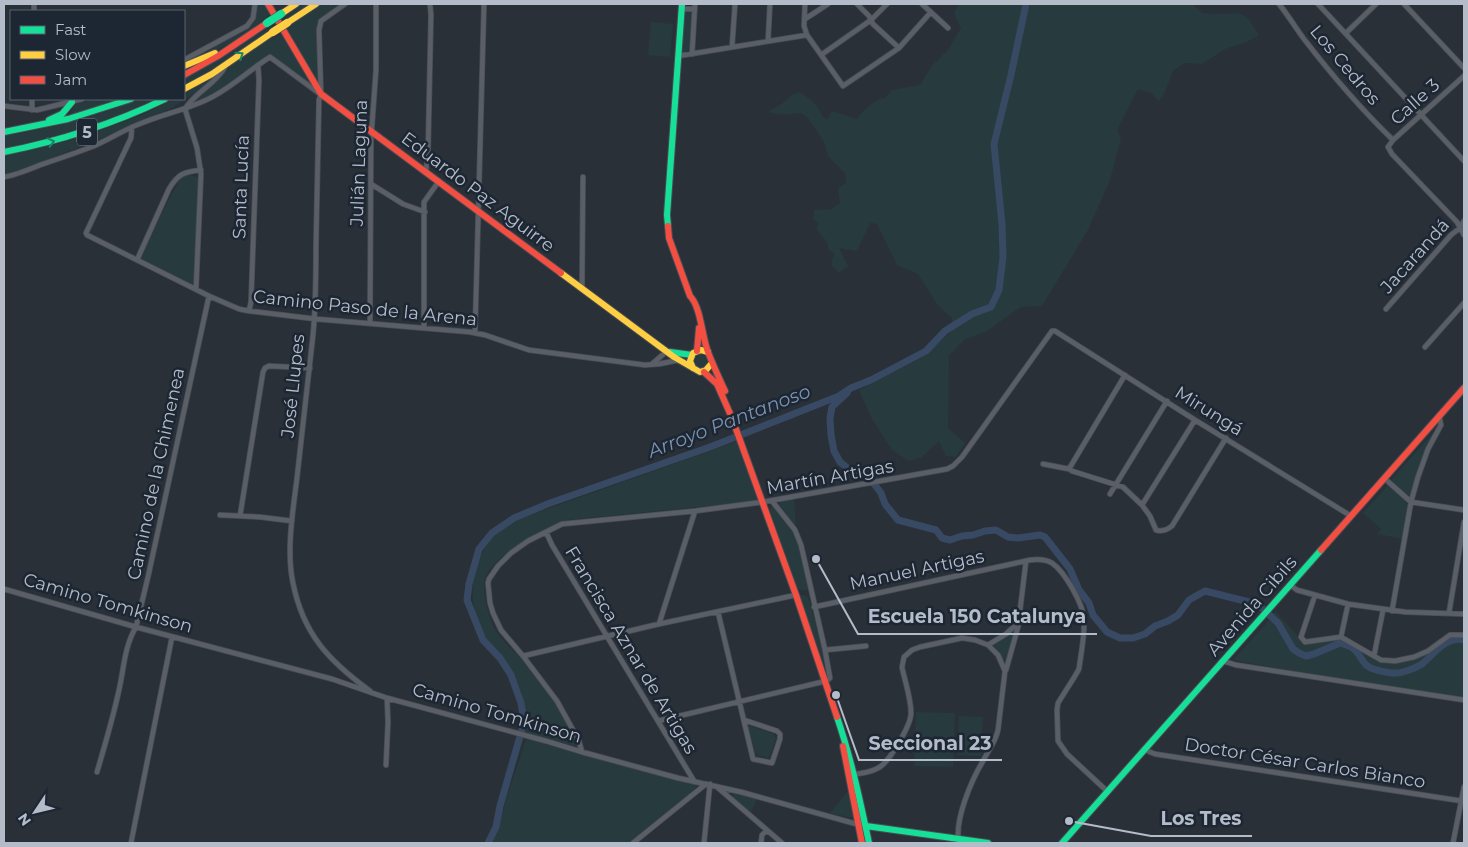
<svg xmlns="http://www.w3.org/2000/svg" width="1468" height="847" viewBox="0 0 1468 847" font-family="Montserrat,sans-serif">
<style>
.green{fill:#273a3e}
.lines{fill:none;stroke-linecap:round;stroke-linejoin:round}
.river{stroke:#384963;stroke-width:7}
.street-casing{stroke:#484c53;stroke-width:6}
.fast-casing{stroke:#484c53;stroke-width:8}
.slow-casing{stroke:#484c53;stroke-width:8}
.jam-casing{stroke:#484c53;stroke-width:8}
.street{stroke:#5a5e66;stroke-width:4.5}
.fast{stroke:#16e098;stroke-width:6}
.slow{stroke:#ffcf43;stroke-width:6}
.jam{stroke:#f24e42;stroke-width:6}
.fast-bridge-casing{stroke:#474c53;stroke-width:9;stroke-linecap:butt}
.slow-bridge-casing{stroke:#474c53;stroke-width:9;stroke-linecap:butt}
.fast-bridge{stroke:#16e098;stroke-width:8}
.slow-bridge{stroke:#ffcf43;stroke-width:8}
.oneway{stroke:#1a8366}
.labels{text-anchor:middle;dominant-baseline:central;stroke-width:5;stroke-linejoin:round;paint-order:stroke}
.shield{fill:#1d2633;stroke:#878f9c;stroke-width:1}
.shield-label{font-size:16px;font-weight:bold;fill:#b4bcc9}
.street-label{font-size:18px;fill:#b4bcc9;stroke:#1d2633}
.water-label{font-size:19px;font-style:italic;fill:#7c92b1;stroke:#1d2633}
.leader{fill:none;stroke:#b4bcc9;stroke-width:2}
.callout-dot{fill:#b4bcc9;stroke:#1d2633;stroke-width:2}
.callout-label{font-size:19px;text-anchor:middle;font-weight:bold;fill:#b4bcc9;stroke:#1d2633;stroke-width:5;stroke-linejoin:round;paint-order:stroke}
</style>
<rect width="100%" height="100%" fill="#2a3038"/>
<!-- green -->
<path class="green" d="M256,4H264L270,14C254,29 232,45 211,52C227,28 255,44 256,4Z
M300,4H311L286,21L283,16Z
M322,4H340L322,17L317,24L318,77L316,81L285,31L290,25Z
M959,4H1192L1202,13L1221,14L1237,13L1247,17L1259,35L1247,42L1225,49L1202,64L1184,63L1173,71L1164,94L1159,101L1151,93L1138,89L1117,130L1121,138L1110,180L1088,230L1042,306L1021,307L987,331L964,340L949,356L948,428L965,443L956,457L946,456L939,441L922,457L909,461L892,450L872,419L859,390L921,358L952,331V318L939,307L918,274L897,265L877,224L870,223L857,251L839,248L848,266L839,273L832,266V260L835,254L830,251L826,241L817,229L818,223L813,219L814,210L831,209L840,203L838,188L846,183L845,173L828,156L824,142L808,118L801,113L782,115L768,112L783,103L792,95L799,92C811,98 818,106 824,118L828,119L832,111L857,119C863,110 875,99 885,98L892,90L920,85L931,67L948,50L961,28L954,13Z
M686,11H690L693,13L691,51L682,53V33L684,12Z
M651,22L673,24L670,57L648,55Z
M270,25L273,29L222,64L184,86V78Z
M281,33L310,83H308L270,54L212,95L199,102L190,104L229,69L230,65L261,44Z
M215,76L196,92L172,108L96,141L19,170L4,174V156L49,146L89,135L144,114L175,99H184V94Z
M93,99H121L69,115L76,104Z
M140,99H159C129,113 97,126 65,135C45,141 24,144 4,149V136C51,129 96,117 140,99Z
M189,175L197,177L199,179L194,283L191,285L140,260L165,207L179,181L182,177Z
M695 361a6 6 0 1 1 12 0a6 6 0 1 1-12 0Z
M1438,427L1422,460L1411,494L1408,496L1391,480Z
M738,441L757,499V501L567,520C547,527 490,557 485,579C482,592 489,620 496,631C503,642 513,650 522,660C532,671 541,684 551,696L558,706L579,748H575L527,733C526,716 524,696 517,681C508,663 492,650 483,634C479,627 477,620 475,612C468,583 476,552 499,531C506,525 514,522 522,518Z
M1389,484L1409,503L1403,539L1377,534L1381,529L1363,513Z
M792,499L794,500L796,526L795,527L779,504L781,501Z
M773,506H775L793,530L797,539L808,589L806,591L798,589L796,585L770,510L771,507Z
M803,595L807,596L810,603L826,665L828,676L800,598V596Z
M1276,612L1305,644L1340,640L1346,642L1376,660L1387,664L1413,660L1421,656L1446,640L1453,637H1464V698L1417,693L1357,683L1233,660L1265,625L1273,613Z
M1011,634L1014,635L1007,661H1005L1002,659L994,645Z
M916,712L955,713L953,767L914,766Z
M959,716L983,717L981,756L957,755Z
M750,726L774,734L776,739L770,756L767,758L758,755L755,753L748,727Z
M527,739L541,741L694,783L696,787L693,791L629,843H491L498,831L507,796L522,752L524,745Z
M849,790L854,815L852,818L830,813Z
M735,793L757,799L750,814L733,799L731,796Z"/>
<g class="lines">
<!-- river -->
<path class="river" d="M847,393L832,407L830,418L831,435L834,451L840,462L851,471L865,476L875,485L881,493L885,504L898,520L936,530L942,538L950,540L962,536L973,535L985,531L996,530L1008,537L1018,538L1040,535L1045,537L1070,569L1079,590L1089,603L1093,615L1107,632L1120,638H1133L1145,634L1155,626L1168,621L1178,615L1189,600L1205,591L1253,603L1262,608L1278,623L1293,649L1299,653L1306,656L1314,654L1340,643C1343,644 1348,645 1351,647C1358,651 1361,659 1366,665C1372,670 1384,672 1392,673C1401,674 1414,669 1422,664C1433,655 1447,635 1464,640
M488,843L496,827L500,806L523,726V715L521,703L511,675L500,658L483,640L467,600L469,584L479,549L492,533L514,518L550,503L710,447L839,396L851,388L871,380L926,351L945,331L972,314L991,307L999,290L1003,257L1002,224L994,144L1011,75L1026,4"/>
<!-- street casing -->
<g class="street-casing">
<path id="street" d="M345,4L321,21L319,30L321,94L319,100C318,148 317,196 316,244C316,274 316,305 313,335C308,383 302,430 297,478C293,510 286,551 293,583C303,634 329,661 370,691
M805,4L804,26L807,35
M857,4L869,16L873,24L899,48
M922,4L948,28
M1279,4C1288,15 1295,27 1304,39C1331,74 1361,109 1393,140
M1318,4L1464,161
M1404,4L1464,68
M681,9H695
M34,11V4
M805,19L828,4
M1346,33L1376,4
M768,41L770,4
M732,47L735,4
M692,54L695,4
M821,55L871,20L887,4
M678,56L807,35L843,86L899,48L931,12
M184,60L247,26L253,18L255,4
M1464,76L1393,140L1388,147L1392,154L1457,222L1464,235
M4,106L37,110L82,99
M185,109L197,148L201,174L196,289
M185,109C195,92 216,84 225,67
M32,110V99
M132,127L131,138L86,233L87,235L209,296L239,309L249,311L316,319L470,332L485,335L529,350L645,365L659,364L679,360
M426,171L428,153L431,15L430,4
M4,177C16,175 28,170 40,165C58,159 76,153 94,146C110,139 125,129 142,123C166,113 191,109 214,96C234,85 251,69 270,57L320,94
M371,184L403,204L425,212
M137,260L169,189C178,174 183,172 201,170
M582,288L583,177
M1386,309L1451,235L1460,228L1464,221
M249,311L251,302L259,80L258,65
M370,323L371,139L376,70V4
M424,328V202L439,181
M475,333L484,4
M1425,347L1464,303
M652,364L667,351
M1043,464L1069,469L1072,471L1123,487L1142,505L1150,516L1156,530C1162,532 1167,530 1172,526L1226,438
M1069,469L1125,375
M1384,478L1411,502L1464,510
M1110,494L1167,401
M1142,505L1195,420
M220,515L260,517L292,521
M240,516L263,372L265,368L269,366L310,368
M546,532L552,545L694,781
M1290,585L1297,590L1348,604L1405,612L1464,614
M4,589L136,627L332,679L387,698L546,741L582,752L678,778L741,792L860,825
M1315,595L1301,637L1305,642L1341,637L1381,660L1395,661L1414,657L1428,651L1450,635H1464
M814,607L1030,560C1038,559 1045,559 1052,563C1065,572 1083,604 1084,619C1085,635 1081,653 1079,669L1075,676L1058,703L1057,710L1058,741L1067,754L1108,792
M1392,611L1411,502L1418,477L1428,449L1441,425L1439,415
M718,612C730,661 741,710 753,759L772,763L780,739V734L777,731L744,720
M1449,613L1464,522
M659,624L695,511
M1341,637L1348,604
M988,645L1006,634L1018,623
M825,650L866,646
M523,656L659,624L796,595
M1374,656L1383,610
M1223,661L1236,665L1464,700
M1006,670L1018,627L1026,561
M658,721L826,681L830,678L825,650L801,545L795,530L772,501
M1145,750L1155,754L1462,801
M582,752L579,741L557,701L523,656L501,630L493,613L490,603L488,583L489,579L498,566L511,553L528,541L562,524L695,511L763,502L947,469L953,466L962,457L1052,331H1055L1195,420L1351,516
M386,765L388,722L387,698
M97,772C105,745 113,718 119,690C124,669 124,647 136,627L148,577L209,296
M852,775C860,773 870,773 878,768C889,763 911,725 911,713C911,698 905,682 902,667L904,657L912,650L920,647L962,638L975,640L988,645L998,655L1005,671L998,730C996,741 988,751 983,761C971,781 954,821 959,843
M717,787L782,843
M857,802L863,825
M131,843L172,637
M633,843L706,784
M704,843L710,784
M761,843L762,835L767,830
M1453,843L1464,787"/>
</g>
<!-- fast casing -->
<g class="fast-casing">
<path id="fast" d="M49,120L62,114L72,102
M4,132L68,119L131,99
M4,152C60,141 113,124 165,99
M668,226L667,215L682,4
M670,352L692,355
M837,717C851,758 860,800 869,843
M866,826L988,843
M1062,843L1321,550"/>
</g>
<!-- slow casing -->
<g class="slow-casing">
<path id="slow" d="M281,14L296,4
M287,23L316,4
M184,66L215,53
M184,89L212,74L273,32
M561,273L674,357L700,372L706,370L712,363
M693,368L690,361L693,353L701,350L708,352"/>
</g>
<!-- jam casing -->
<g class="jam-casing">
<path id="jam" d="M268,4L321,94L561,273
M184,75L218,56L267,23
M668,226L669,238L690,296C701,307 702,337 708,352C713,365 719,378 725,391
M697,351L699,328
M704,372L717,384L732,418L796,595L837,717
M1321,550L1464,388
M843,746L862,843"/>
</g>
<!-- street -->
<use href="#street" class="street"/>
<!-- fast -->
<use href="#fast" class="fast"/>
<!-- slow -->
<use href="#slow" class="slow"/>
<!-- jam -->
<use href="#jam" class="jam"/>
<!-- fast-bridge casing -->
<g class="fast-bridge-casing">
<path id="fast-bridge" d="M267,23L281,14"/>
</g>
<!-- slow-bridge casing -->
<g class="slow-bridge-casing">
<path id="slow-bridge" d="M273,32L287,23"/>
</g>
<!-- fast-bridge -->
<use href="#fast-bridge" class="fast-bridge"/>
<!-- slow-bridge -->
<use href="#slow-bridge" class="slow-bridge"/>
</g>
<!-- one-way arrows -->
<defs><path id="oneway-chevron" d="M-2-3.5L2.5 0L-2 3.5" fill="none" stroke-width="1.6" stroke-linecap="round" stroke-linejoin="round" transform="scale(1.25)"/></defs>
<g class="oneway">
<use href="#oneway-chevron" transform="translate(240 55) rotate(-34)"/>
<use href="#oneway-chevron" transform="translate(51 142) rotate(-14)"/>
</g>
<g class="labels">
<!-- shield labels -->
<rect class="shield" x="77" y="118.5" width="20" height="27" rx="4"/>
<g class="shield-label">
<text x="87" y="132">5</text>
</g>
<!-- street labels -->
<g class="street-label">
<text transform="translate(1345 65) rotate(50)">Los Cedros</text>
<text transform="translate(1415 102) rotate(-42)">Calle 3</text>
<text transform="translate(359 163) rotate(-88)">Julián Laguna</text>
<text transform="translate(241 187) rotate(-88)">Santa Lucía</text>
<text transform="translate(478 192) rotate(37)">Eduardo Paz Aguirre</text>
<text transform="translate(1415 256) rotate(-48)">Jacarandá</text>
<text transform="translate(365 308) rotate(6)">Camino Paso de la Arena</text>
<text transform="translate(293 386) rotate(-84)">José Llupes</text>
<text transform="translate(1209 411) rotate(32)">Mirungá</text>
<text transform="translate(156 474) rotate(-78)">Camino de la Chimenea</text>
<text transform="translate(830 477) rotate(-10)">Martín Artigas</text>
<text transform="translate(917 570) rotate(-12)">Manuel Artigas</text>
<text transform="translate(108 603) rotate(16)">Camino Tomkinson</text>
<text transform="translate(1252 606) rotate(-49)">Avenida Cibils</text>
<text transform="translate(631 650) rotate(59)">Francisca Aznar de Artigas</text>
<text transform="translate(497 713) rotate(16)">Camino Tomkinson</text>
<text transform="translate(1305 763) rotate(9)">Doctor César Carlos Bianco</text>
</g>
<!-- water labels -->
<g class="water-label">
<text transform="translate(729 421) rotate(-21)">Arroyo Pantanoso</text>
</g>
</g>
<!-- callouts -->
<path class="leader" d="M816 559L858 634H1097M836 695L859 760H1002M1069 821L1151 836H1252"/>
<g class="callout-dot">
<circle cx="816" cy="559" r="5"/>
<circle cx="836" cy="695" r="5"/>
<circle cx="1069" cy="821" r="5"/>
</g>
<g class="callout-label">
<text x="977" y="623">Escuela 150 Catalunya</text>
<text x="930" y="750">Seccional 23</text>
<text x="1201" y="825">Los Tres</text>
</g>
<!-- border -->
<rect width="1468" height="847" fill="none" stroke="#b4bcc9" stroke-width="10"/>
<!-- legend -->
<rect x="10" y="10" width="175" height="90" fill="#1d2633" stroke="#59626f"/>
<rect x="20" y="26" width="25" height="8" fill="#16e098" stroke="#59626f"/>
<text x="55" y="35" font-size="15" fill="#b4bcc9">Fast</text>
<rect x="20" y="51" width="25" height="8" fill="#ffcf43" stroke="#59626f"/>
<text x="55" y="60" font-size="15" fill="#b4bcc9">Slow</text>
<rect x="20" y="76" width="25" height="8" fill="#f24e42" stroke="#59626f"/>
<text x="55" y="85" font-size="15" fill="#b4bcc9">Jam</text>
<!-- north arrow -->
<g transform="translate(35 812) rotate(235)" stroke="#1d2633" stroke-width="4" paint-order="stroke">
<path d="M0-4L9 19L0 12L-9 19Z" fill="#b4bcc9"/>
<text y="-8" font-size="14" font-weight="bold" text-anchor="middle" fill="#b4bcc9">N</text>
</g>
</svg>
